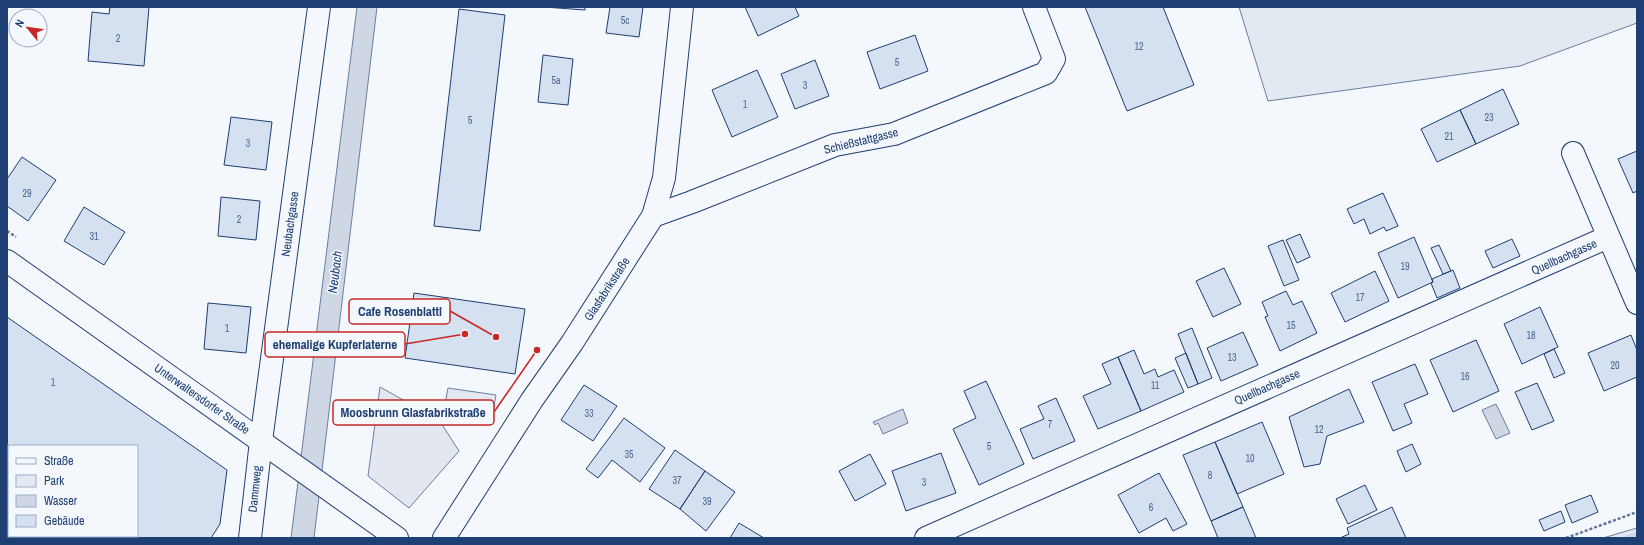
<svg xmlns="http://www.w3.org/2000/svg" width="1644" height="545" viewBox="0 0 1644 545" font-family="'Archivo Narrow',sans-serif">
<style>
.green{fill:#e3e9f0;stroke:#687fa3}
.parking{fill:#e3e8f0;stroke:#687fa3}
.water{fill:#cfd7e4;stroke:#687fa3}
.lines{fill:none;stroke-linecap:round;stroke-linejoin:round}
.stream{stroke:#cfd7e4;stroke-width:8}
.building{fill:#d5e0f0;stroke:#1d3f73}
.minor-casing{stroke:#1d3f73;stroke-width:24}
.major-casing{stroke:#1d3f73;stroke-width:24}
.path{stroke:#5e769c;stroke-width:2.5;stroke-dasharray:3 2;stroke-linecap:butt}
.minor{stroke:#f4f7fb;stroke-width:22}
.major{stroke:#f4f7fb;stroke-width:22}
.labels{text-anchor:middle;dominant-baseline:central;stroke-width:3;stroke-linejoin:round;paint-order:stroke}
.number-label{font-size:10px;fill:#4b6792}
.street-label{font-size:12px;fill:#1d3f73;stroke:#f4f7fb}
.water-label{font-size:13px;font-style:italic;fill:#1d3f73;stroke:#f4f7fb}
.leader{fill:none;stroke:#c62828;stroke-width:1.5}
.callout-dot{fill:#c62828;stroke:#f4f7fb;stroke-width:1.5}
.callout{fill:#f4f7fb;stroke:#c62828;stroke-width:1.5}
.callout-label{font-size:13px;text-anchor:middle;font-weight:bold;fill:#1d3f73}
</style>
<rect width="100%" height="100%" fill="#f4f7fb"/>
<!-- green -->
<path class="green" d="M1239,7H1637V23L1520,66L1268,101Z
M1637,528V538H1603Z"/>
<!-- parking -->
<path class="parking" d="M380,387L439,420L459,451L409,508L368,476Z
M448,388L496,395L492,416L444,409Z"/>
<!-- water -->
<path class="water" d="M357,7H377L314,538H291Z
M1496,404L1510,433L1496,439L1482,410Z
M903,409L908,423L883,434L878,423L875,425L873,422Z"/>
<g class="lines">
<!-- stream -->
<path class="stream" d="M1630,538L1637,536"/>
</g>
<!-- building -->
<path class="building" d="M110,7H149L144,66L88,61L92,12L109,14Z
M544,7H585V10Z
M610,7H643L639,37L606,33Z
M745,7H795L799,16L758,36Z
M1085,7H1163L1194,85L1127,111Z
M459,9L505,15L480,231L434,226Z
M915,35L928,71L880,89L867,52Z
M543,55L573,59L568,105L538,102Z
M815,60L829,96L795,109L781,74Z
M757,70L778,117L732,137L712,90Z
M1503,89L1519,124L1476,144L1460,110Z
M1460,110L1476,144L1437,162L1421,129Z
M231,117L272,122L266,170L224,165Z
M1637,151V191L1633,193L1618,159Z
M22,157L56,180L28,221L7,206V179Z
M1383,193L1398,226L1386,231L1384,227L1370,234L1364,219L1354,224L1347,209Z
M221,197L260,201L256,240L218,236Z
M84,207L125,232L104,265L64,241Z
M1300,234L1310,257L1297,263L1286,240Z
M1414,237L1433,282L1398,298L1378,253Z
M1512,239L1520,256L1493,268L1485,251Z
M1283,240L1299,280L1284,286L1268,246Z
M1439,245L1451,271L1443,274L1431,248Z
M1224,268L1241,304L1213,317L1196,281Z
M1453,270L1460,288L1437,298L1431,283L1433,282L1432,279Z
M1375,271L1389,301L1345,322L1331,293Z
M1286,291L1293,305L1302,301L1317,333L1280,351L1265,317L1268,316L1262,302Z
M414,293L525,309L515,374L405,358Z
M208,303L251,307L246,353L204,349Z
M1540,307L1558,347L1522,364L1504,324Z
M7,317L227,470L220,524L211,538H73L70,536H137V446H9V491L7,489Z
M1192,328L1212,378L1198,384L1178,334Z
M1243,332L1258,365L1221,381L1207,348Z
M1631,335L1637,350V377L1604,391L1588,353Z
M1476,340L1499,391L1453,412L1430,360Z
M1554,349L1565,373L1554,378L1544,354Z
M1134,350L1144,374L1155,369L1158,377L1174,370L1184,392L1141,411L1118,357Z
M1186,353L1198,384L1188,388L1175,358Z
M1118,357L1141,411L1098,429L1083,396L1111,384L1102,364Z
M1415,364L1428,394L1404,404L1412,423L1393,431L1372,382Z
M986,381L1024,464L979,485L953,429L976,418L964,391Z
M1537,383L1554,421L1532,430L1515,392Z
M584,385L617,406L593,441L561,420Z
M1349,389L1364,422L1327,436L1320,464L1304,467L1289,417Z
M1056,398L1075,441L1033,459L1020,429L1044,419L1038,406Z
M624,418L665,448L640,482L612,460L598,478L586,469Z
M1262,422L1284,474L1237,494L1215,442Z
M1215,442L1243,507L1211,521L1183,455Z
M1412,444L1421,464L1406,472L1397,451Z
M675,450L705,471L680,509L649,489Z
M941,453L956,493L906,511L892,471Z
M870,454L886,484L855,501L839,471Z
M705,471L735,492L706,531L680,509Z
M1159,473L1187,524L1173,531L1166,518L1139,533L1118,495Z
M1365,485L1377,510L1348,524L1336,499Z
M1591,495L1598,512L1572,523L1565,505Z
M1243,507L1256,538H1218L1211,521Z
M1392,507L1406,538H1340L1349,534L1347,528Z
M1561,511L1565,522L1544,531L1539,520Z
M739,523L764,538H730Z"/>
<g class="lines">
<!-- minor casing -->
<g class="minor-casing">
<path id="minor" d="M1573,153L1637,303
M653,216L692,202L835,145L894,134L1046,73L1054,59L1034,7
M250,538L261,441L319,7
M444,538L532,400L572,343L653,216L664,178L682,7
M926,538L1608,237"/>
</g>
<!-- major casing -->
<g class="major-casing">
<path id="major" d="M7,261L397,538"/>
</g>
<!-- path -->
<path class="path" d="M7,231L16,237
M1566,538L1637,512"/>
<!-- minor -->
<use href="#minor" class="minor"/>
<!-- major -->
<use href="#major" class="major"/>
</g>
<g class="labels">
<!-- number labels -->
<g class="number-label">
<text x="625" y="20">5c</text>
<text x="118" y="38">2</text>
<text x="1139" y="46">12</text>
<text x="897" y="62">5</text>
<text x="556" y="80">5a</text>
<text x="805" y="85">3</text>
<text x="745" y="104">1</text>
<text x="1489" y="117">23</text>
<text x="470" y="120">5</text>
<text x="1449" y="136">21</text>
<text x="248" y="143">3</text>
<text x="27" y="193">29</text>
<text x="239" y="219">2</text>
<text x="94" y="236">31</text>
<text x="1405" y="266">19</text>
<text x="1360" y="297">17</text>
<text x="1291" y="325">15</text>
<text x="227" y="328">1</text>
<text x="1531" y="335">18</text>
<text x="1232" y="357">13</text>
<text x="1615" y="365">20</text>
<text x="1465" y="376">16</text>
<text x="53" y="382">1</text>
<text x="1155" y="385">11</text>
<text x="589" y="413">33</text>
<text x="1050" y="424">7</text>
<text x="1319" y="429">12</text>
<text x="989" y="446">5</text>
<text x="629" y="454">35</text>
<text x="1250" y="458">10</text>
<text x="1210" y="475">8</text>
<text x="677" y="480">37</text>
<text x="924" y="482">3</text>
<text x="707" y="501">39</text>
<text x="1151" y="507">6</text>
</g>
<!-- street labels -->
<g class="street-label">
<text transform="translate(861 141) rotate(-14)">Schießstattgasse</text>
<text transform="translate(290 224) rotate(-82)">Neubachgasse</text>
<text transform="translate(1564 257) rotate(-24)">Quellbachgasse</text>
<text transform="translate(607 289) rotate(-57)">Glasfabrikstraße</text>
<text transform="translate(1267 387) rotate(-24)">Quellbachgasse</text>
<text transform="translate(202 399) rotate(35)">Unterwaltersdorfer Straße</text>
<text transform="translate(255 489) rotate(-84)">Dammweg</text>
</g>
<!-- water labels -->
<g class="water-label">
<text transform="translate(335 272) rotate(-83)">Neubach</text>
</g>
</g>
<!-- callouts -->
<path class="leader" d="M496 337L450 311M465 334L405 344M537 350L494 412"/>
<g class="callout-dot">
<circle cx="496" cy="337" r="4"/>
<circle cx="465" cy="334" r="4"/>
<circle cx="537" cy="350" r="4"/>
</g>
<g class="callout">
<rect x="349" y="299" width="101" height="25" rx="4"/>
<rect x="265" y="332" width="140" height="25" rx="4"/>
<rect x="333" y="400" width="161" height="25" rx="4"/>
</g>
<g class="callout-label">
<text x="400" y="316">Cafe Rosenblattl</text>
<text x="335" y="349">ehemalige Kupferlaterne</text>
<text x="413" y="417">Moosbrunn Glasfabrikstraße</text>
</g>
<!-- border -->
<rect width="1644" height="545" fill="none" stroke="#1d3f73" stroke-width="16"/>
<!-- legend -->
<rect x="8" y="445" width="130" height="92" fill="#f4f7fb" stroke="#9eadc5"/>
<rect x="16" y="458" width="20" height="6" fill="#f4f7fb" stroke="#9eadc5"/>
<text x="44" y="465" font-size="12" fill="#1d3f73">Straße</text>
<rect x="16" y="475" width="20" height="12" fill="#e3e9f0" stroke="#9eadc5"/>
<text x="44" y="485" font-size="12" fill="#1d3f73">Park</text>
<rect x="16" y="495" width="20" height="12" fill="#cfd7e4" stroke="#9eadc5"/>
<text x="44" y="505" font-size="12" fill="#1d3f73">Wasser</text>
<rect x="16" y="515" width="20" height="12" fill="#d5e0f0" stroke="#9eadc5"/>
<text x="44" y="525" font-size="12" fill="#1d3f73">Gebäude</text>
<!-- north arrow -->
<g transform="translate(28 28) rotate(299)"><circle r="19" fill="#f4f7fb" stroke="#9eadc5"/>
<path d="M0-3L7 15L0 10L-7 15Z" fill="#c62828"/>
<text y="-6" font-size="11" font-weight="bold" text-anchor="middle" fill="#1d3f73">N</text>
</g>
</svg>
